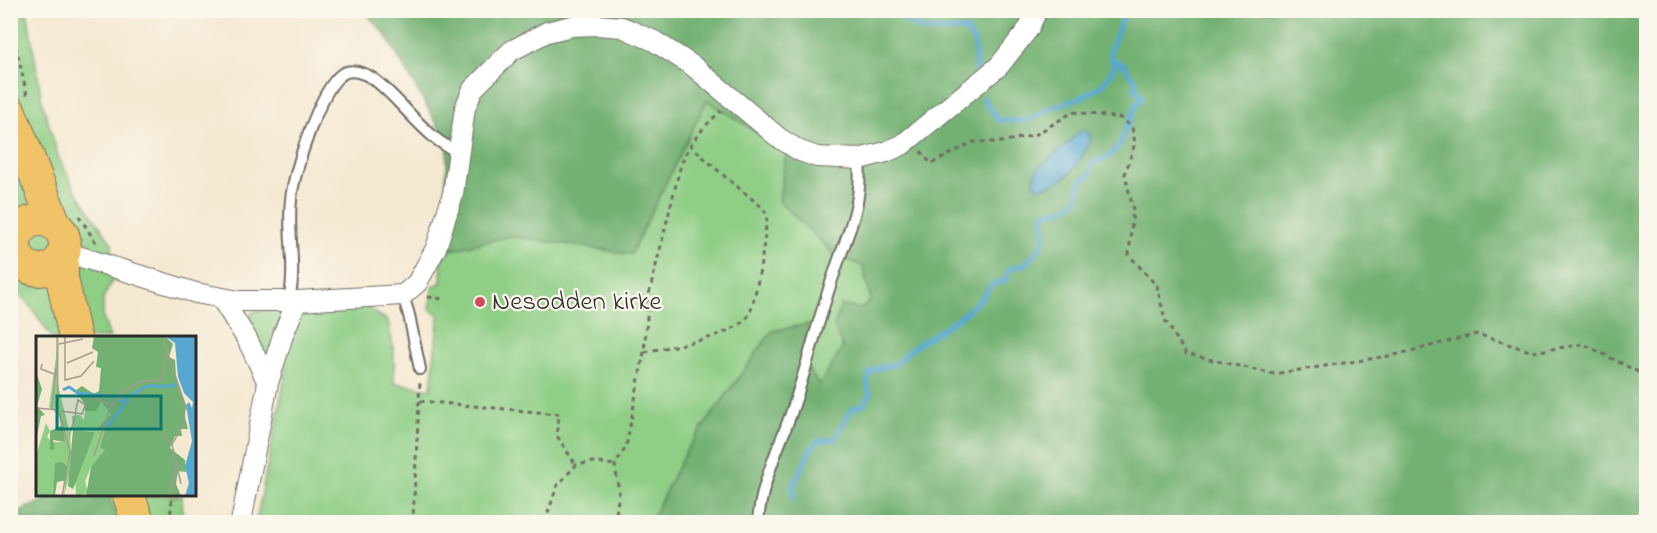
<svg xmlns="http://www.w3.org/2000/svg" width="1657" height="533" viewBox="0 0 1657 533" font-family="'Indie Flower',sans-serif">
<style>
.green{fill:#8ece85;stroke:#5c7c58;stroke-width:1.5}
.forest{fill:#72b172;stroke:#4e6e4e;stroke-width:1.5}
.water{fill:#57a7d1;stroke:#41697e;stroke-width:1.5}
.lines{fill:none;stroke-linecap:round;stroke-linejoin:round}
.stream{stroke:#57a7d1;stroke-width:5}
.lane-casing{stroke:#716d65;stroke-width:14}
.street-casing{stroke:#716d65;stroke-width:22}
.secondary-casing{stroke:#716d65;stroke-width:32}
.primary-casing{stroke:#716d65;stroke-width:34}
.path{stroke:#716d65;stroke-width:3;stroke-dasharray:4.5 4.5;stroke-linecap:butt}
.lane{stroke:#fff;stroke-width:10}
.street{stroke:#fff;stroke-width:20}
.secondary{stroke:#f9e7c3;stroke-width:28}
.primary{stroke:#f0c369;stroke-width:32}
.poi-dot{fill:#d1495b;stroke:#fbf7ec;stroke-width:2}
.labels{text-anchor:middle;dominant-baseline:central;stroke-width:4.5;stroke-linejoin:round;paint-order:stroke}
.poi-label{font-size:27px;fill:#2b2b2b;stroke:#fbf7ec;text-anchor:start}
.inset-river{fill:none;stroke:#57a7d1;stroke-width:3}
.inset-road{fill:none;stroke:#a49c8e;stroke-width:1.5}
.view{fill:#0f766e;fill-opacity:0.15;stroke:#0f766e;stroke-width:3}
.inset-edge{fill:none;stroke:#2b2b2b;stroke-width:3}
</style>
<rect width="100%" height="100%" fill="#fbf7ec"/>
<filter id="ink" filterUnits="userSpaceOnUse"><feTurbulence type="fractalNoise" baseFrequency=".0167" numOctaves="2"/><feDisplacementMap in="SourceGraphic" scale="12" xChannelSelector="R" yChannelSelector="G"/><feConvolveMatrix kernelMatrix="1 2 1 2 8 2 1 2 1" color-interpolation-filters="sRGB"/></filter>
<filter id="wash" filterUnits="userSpaceOnUse"><feTurbulence type="fractalNoise" baseFrequency=".008" numOctaves="4" result="noise"/><feDisplacementMap in="SourceGraphic" scale="24" xChannelSelector="R" yChannelSelector="G"/><feGaussianBlur stdDeviation="1.35" result="paint"/><feColorMatrix in="noise" values="0 0 0 0 0 0 0 0 0 0 0 0 0 0 0 0 0 1.4 0 .05"/><feComposite in="paint" operator="in"/></filter>
<g filter="url(#wash)">
<rect width="100%" height="100%" fill="#f4e8d0"/>
<!-- green -->
<path class="green" d="M10,11H27L42,101L59,159L76,191L112,244L113,280L103,298V318L110,338H52L34,311L11,284Z
M707,100L787,152L834,254L863,266L871,300L861,309L841,305L834,326L843,348L819,386L802,360L686,451L650,522H256L287,368L265,358L247,320L253,312L328,302L362,304L388,321L394,352V383L431,389L439,314L434,313L430,308L433,286L441,283L442,252L510,236L630,254Z
M108,496H182L183,522H119Z"/>
<!-- forest -->
<path class="forest" d="M364,11H1646V502L1636,522H650L686,451L772,331L809,324L802,360L819,385L843,348L834,326L841,305L861,309L871,300L863,266L834,254L779,201L786,151L707,100L631,254L510,236L442,252L448,143L385,34Z
M54,496H108L119,522H11V515Z"/>
<!-- water -->
<path class="water" d="M1082,130L1090,134L1091,140C1078,165 1069,184 1038,188L1034,182L1036,171Z"/>
<g class="lines">
<!-- stream -->
<path class="stream" d="M880,10L900,17L924,31L967,30L974,43L976,71
M983,98L998,120L1026,121L1049,109L1082,97L1103,85L1114,68L1110,52L1125,10
M794,499L793,486L811,449L818,441L835,439L851,409L863,405L870,395L867,384L869,373C882,364 885,369 895,364C900,362 904,355 909,351C937,329 973,315 992,284L1005,281L1009,269L1018,266H1023C1031,256 1042,251 1044,238C1046,230 1042,222 1044,213L1062,210L1076,201L1081,181L1090,174L1092,163L1107,158L1119,146L1136,105L1142,98L1135,88L1136,80L1130,75L1124,65L1112,59"/>
</g>
</g>
<g filter="url(#ink)">
<g class="lines">
<!-- lane casing -->
<g class="lane-casing">
<path id="lane" d="M403,295L409,315L420,369
M289,300C297,266 287,234 291,200C293,173 320,89 342,74C351,68 364,73 372,78C398,95 430,145 459,151
M758,522C761,481 781,444 794,405C808,362 819,317 834,274C848,231 863,206 859,159"/>
</g>
<!-- street casing -->
<g class="street-casing">
<path id="street" d="M65,252L196,293L239,301H297L403,295L417,283L436,248L453,194L465,108L473,89L511,51L547,32L572,26L597,25L622,27L654,41L693,66L779,138L800,151L817,157L859,159L886,152L902,145L999,66L1029,28L1037,10
M221,298L247,339L268,383
M241,522L268,383L284,332L297,301"/>
</g>
<!-- secondary casing -->
<g class="secondary-casing">
<path id="secondary" d="M10,227L19,231
M10,249L16,252"/>
</g>
<!-- primary casing -->
<g class="primary-casing">
<path id="primary" d="M10,112L55,224
M15 245a25 25 0 1 1 50 0a25 25 0 1 1-50 0Z
M62,259V278L75,338
M129,496L138,522"/>
</g>
<!-- path -->
<path class="path" d="M10,20L27,95
M921,151L931,164L973,142H1001L1035,135L1073,112L1121,118L1132,128L1135,143L1125,174L1133,209L1129,255L1157,286L1165,320L1186,354L1274,374L1395,355L1477,334L1533,352L1584,344L1646,376
M79,216L96,243
M428,297L444,299
M645,352C674,345 723,340 746,319C756,310 766,231 767,215L763,208L723,175L690,145
M420,401L559,414L557,436L576,465
M170,522L172,496
M415,522L413,519L420,381
M416,522C429,517 444,520 457,522
M545,522L557,486L576,465L592,462L615,465
M615,522L619,492L615,465L626,447L644,352L649,294L680,168C688,144 702,128 721,111"/>
<!-- lane -->
<use href="#lane" class="lane"/>
<!-- street -->
<use href="#street" class="street"/>
<!-- secondary -->
<use href="#secondary" class="secondary"/>
<!-- primary -->
<use href="#primary" class="primary"/>
</g>
</g>
<!-- markers -->
<circle class="poi-dot" cx="480" cy="302" r="6"/>
<g class="labels">
<!-- poi labels -->
<g class="poi-label">
<text x="492" y="302">Nesodden kirke</text>
</g>
</g>
<!-- overview -->
<g transform="translate(36 336)">
<rect width="160" height="160" fill="#f4e8d0"/>
<path d="M23,0L22,49L34,98L36,129L28,160L29,148L20,133L17,160H0V120L10,87L14,95L11,101L17,106H29L23,79L13,71ZM65,66L75,78L69,95L70,114L55,131L49,145L52,157L40,160L39,142L59,96L37,94L36,80L44,79L48,84L49,75Z" fill="#8ece85"/>
<path d="M58,0H129L137,8L133,21L139,24L140,40L151,72L148,77L152,93H145L146,100H139L134,112L149,124L150,136L142,135L140,148L145,160H50L55,131L69,114L64,111L69,95L61,93L75,78L65,66L60,75H49V68L39,55L46,50L58,58L63,55L65,32L60,31L62,16L56,12ZM0,36L6,53L1,70L9,79L5,80L1,100L0,120ZM27,89L29,106L17,104L19,113L14,114V95ZM37,94L59,96L37,153L32,150ZM26,126L32,131L30,144L21,146L19,159L24,160H17L19,127Z" fill="#72b172"/>
<path d="M129,0H160V160H149L153,147L149,130L156,105L150,69L153,66L156,72L157,66L148,57L142,41L139,7Z" fill="#57a7d1"/>
<path class="inset-river" d="M27,54L33,51L42,57L80,61M83,66L111,50H137L140,47M71,91L92,64"/>
<path class="inset-road" d="M21,0L22,74M29,0V44L45,40L58,25M126,0L149,69L148,86L136,109M23,8L47,3M31,27L57,16M6,28L5,33L18,38M0,72L22,74M16,73L20,32M25,75L46,78L51,65L57,61L76,69L89,55L106,45L126,44L131,16M23,76L34,116L26,161M39,78L42,64L50,69M126,98L136,109L141,127L132,161M33,100L40,78M58,120L75,69M141,130L145,148"/>
<path class="view" d="M21,60H125V93H21Z"/>
<rect width="160" height="160" class="inset-edge"/>
</g>
<!-- margin -->
<rect width="1657" height="533" fill="none" stroke="#fbf7ec" stroke-width="36"/>
</svg>
